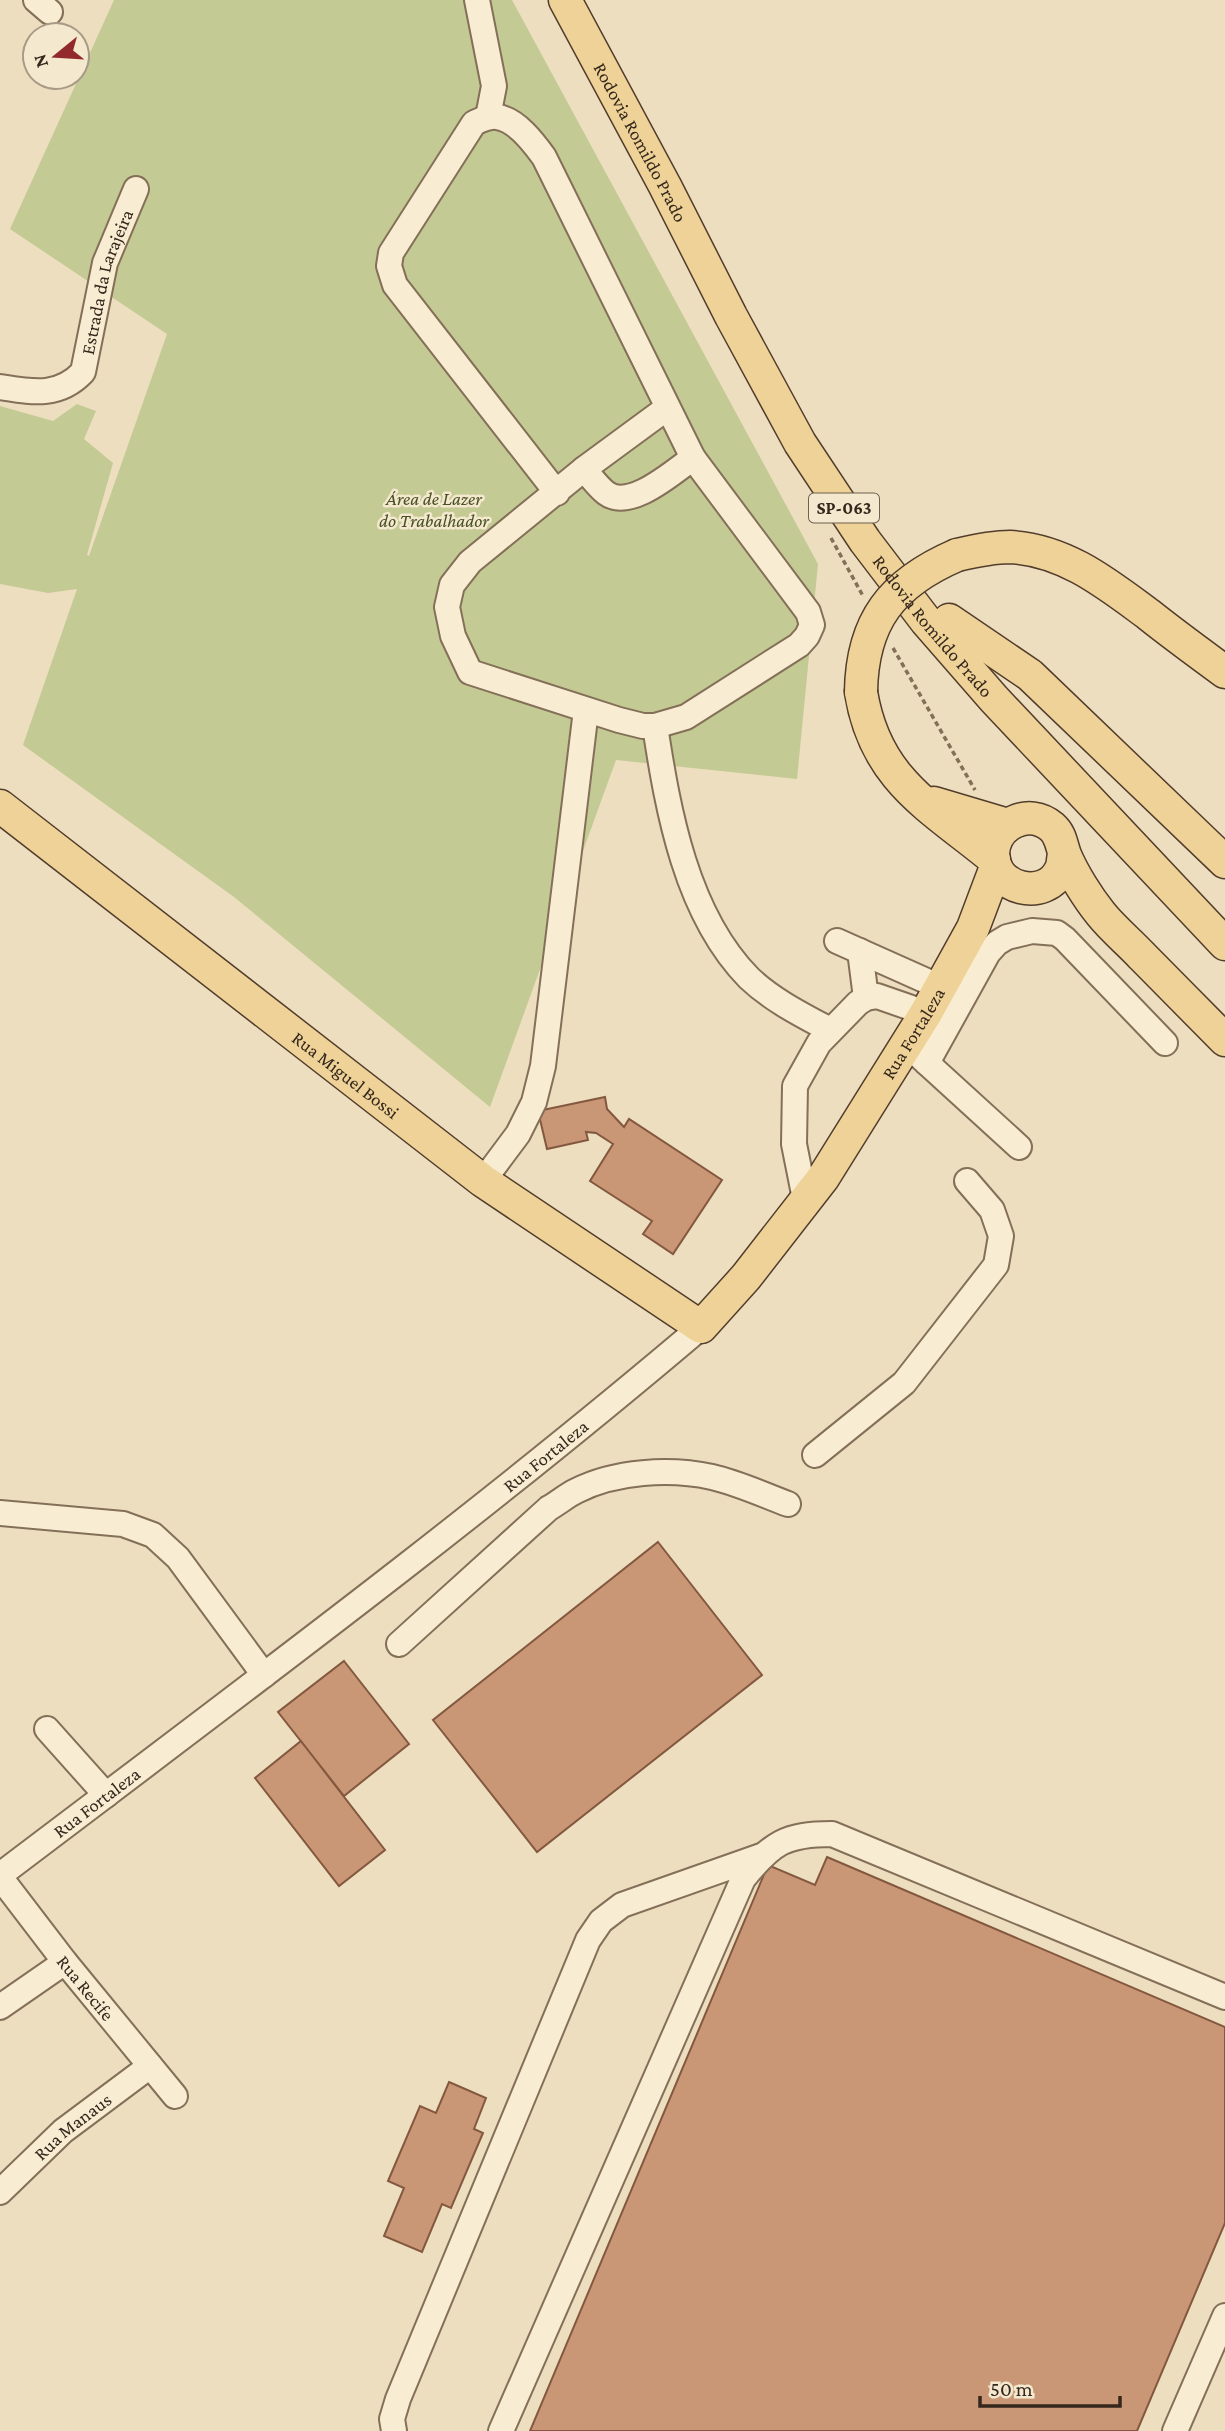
<svg xmlns="http://www.w3.org/2000/svg" width="1225" height="2431" viewBox="0 0 1225 2431" font-family="'Crimson Pro',serif">
<style>
.green{fill:#c4ca94}
.building{fill:#ca9776;stroke:#83583f;stroke-width:2}
.lines{fill:none;stroke-linecap:round;stroke-linejoin:round}
.minor-casing{stroke:#846f58;stroke-width:28}
.major-casing{stroke:#523d2d;stroke-width:35}
.path{stroke:#846f58;stroke-width:3.5;stroke-dasharray:5 3.5;stroke-linecap:butt}
.minor{stroke:#f8ecd2;stroke-width:24}
.major{stroke:#efd297;stroke-width:32}
.major-bridge-casing{stroke:#523d2d;stroke-width:35;stroke-linecap:butt}
.major-bridge{stroke:#efd297;stroke-width:32}
.labels{text-anchor:middle;dominant-baseline:central;stroke-width:5;stroke-linejoin:round;paint-order:stroke}
.shield{fill:#f4e8ce;stroke:#6e6151;stroke-width:2}
.shield-label{font-size:18px;font-weight:bold;fill:#34271c}
.street-label{font-size:19px;fill:#34271c;stroke:#f4e8ce}
.park-label{font-size:19px;font-style:italic;fill:#465023;stroke:#f4e8ce}
</style>
<rect width="100%" height="100%" fill="#ecdebf"/>
<!-- green -->
<path class="green" d="M114,0H512L818,564L797,779L616,760L490,1107L234,897L23,745L77,589L48,593L0,584V406L53,421L77,404L96,411L84,439L113,463L87,555L89,556L167,334L10,229Z"/>
<!-- building -->
<path class="building" d="M605,1097L607,1109L624,1127L629,1119L722,1180L673,1254L643,1234L652,1221L590,1181L613,1144L596,1133L586,1132L588,1140L547,1149L538,1111Z
M658,1542L762,1675L537,1852L433,1720Z
M344,1661L409,1744L344,1796L278,1712Z
M301,1741L385,1850L339,1886L255,1778Z
M827,1857L1225,2027V2223L1137,2431H530L768,1865L815,1885Z
M449,2082L486,2098L474,2129L483,2133L451,2208L442,2204L422,2252L384,2236L404,2188L388,2181L420,2106L436,2113Z"/>
<g class="lines">
<!-- minor casing -->
<g class="minor-casing">
<g id="minor">
<path d="M36,0L50,12"/>
<path d="M477,0L494,86L488,117"/>
<path id="s1" d="M0,387C32,392 58,398 83,372L105,263L136,189"/>
<path d="M584,469C591,477 598,487 606,493C630,511 673,472 693,458"/>
<path d="M557,493L395,285L389,266L391,253L474,123C481,120 489,116 497,117C516,119 534,143 544,157L693,458L808,612L812,625L807,636L799,645L686,717L655,726H643L619,720L470,672L453,636L447,607L452,585L470,562L584,469L667,408"/>
<path d="M655,726C668,811 686,914 749,978C772,1000 802,1015 830,1030"/>
<path d="M837,941L940,987"/>
<path d="M860,951L866,998"/>
<path d="M916,1053L1019,1147"/>
<path d="M927,1063L988,953L997,943L1007,937L1032,931L1057,933L1065,939L1165,1043"/>
<path d="M483,1181L518,1134L534,1102L543,1066L586,710"/>
<path d="M805,1199L794,1144L795,1086L819,1043L858,1003L866,998L877,996L926,1013"/>
<path d="M815,1455L904,1383L996,1265L1001,1236L992,1210L967,1181"/>
<path d="M0,1513L123,1524L153,1535L178,1558L264,1675"/>
<path d="M399,1644L549,1508C558,1503 566,1496 576,1491C615,1471 670,1468 712,1477C738,1483 764,1495 788,1504"/>
<path d="M47,1729L106,1795"/>
<path id="s2" d="M0,1875C236,1696 475,1519 701,1327"/>
<path id="s3" d="M0,1877L65,1962L175,2096"/>
<path d="M0,2007L65,1962"/>
<path id="s4" d="M0,2192L63,2131L150,2066"/>
<path d="M394,2431L392,2419L398,2399L588,1940L601,1921L622,1905L761,1856"/>
<path d="M501,2431L743,1879C772,1843 785,1834 832,1834L1225,1997"/>
<path d="M1175,2431L1225,2316"/>
</g>
</g>
<!-- major casing -->
<g class="major-casing">
<g id="major">
<path id="s5" d="M565,0L665,186L731,316L800,443L865,541L926,621L994,699L1225,944"/>
<path d="M957,555C974,551 992,547 1010,547C1065,550 1106,583 1148,614C1173,634 1199,653 1225,672"/>
<path d="M949,620L1030,675L1225,862"/>
<path d="M861,692C875,780 931,807 994,859"/>
<path d="M934,803L1008,825"/>
<path id="s6" d="M0,806L483,1181L701,1327L746,1277L823,1178L926,1013L973,928L996,867"/>
<path d="M1064,854C1063,858 1063,865 1061,869C1046,903 992,889 993,853C995,824 1029,807 1052,827C1061,835 1061,844 1065,855C1073,874 1088,898 1101,914C1113,929 1129,942 1142,956C1170,984 1197,1012 1225,1040"/>
</g>
</g>
<!-- path -->
<path class="path" d="M831,538L863,596
M893,648L975,790"/>
<!-- minor -->
<use href="#minor" class="minor"/>
<!-- major -->
<use href="#major" class="major"/>
<!-- major-bridge casing -->
<g class="major-bridge-casing">
<path id="major-bridge" d="M861,692C862,621 892,583 957,555"/>
</g>
<!-- major-bridge -->
<use href="#major-bridge" class="major-bridge"/>
</g>
<g class="labels">
<!-- shield labels -->
<rect class="shield" x="809" y="493.5" width="70" height="29" rx="5"/>
<g class="shield-label">
<text x="844" y="508">SP-063</text>
</g>
<!-- street labels -->
<g class="street-label">
<text stroke="none"><textPath href="#s5" startOffset="161">Rodovia Romildo Prado</textPath></text>
<text stroke="none"><textPath href="#s1" startOffset="182">Estrada da Larajeira</textPath></text>
<text stroke="none"><textPath href="#s5" startOffset="728">Rodovia Romildo Prado</textPath></text>
<text stroke="none"><textPath href="#s6" startOffset="1237">Rua Fortaleza</textPath></text>
<text stroke="none"><textPath href="#s6" startOffset="438">Rua Miguel Bossi</textPath></text>
<text stroke="none"><textPath href="#s2" startOffset="688">Rua Fortaleza</textPath></text>
<text stroke="none"><textPath href="#s2" startOffset="121">Rua Fortaleza</textPath></text>
<text stroke="none"><textPath href="#s3" startOffset="140">Rua Recife</textPath></text>
<text stroke="none"><textPath href="#s4" startOffset="98">Rua Manaus</textPath></text>
</g>
<!-- park labels -->
<g class="park-label">
<text x="434" y="498">Área de Lazer<tspan x="434" dy="22">do Trabalhador</tspan></text>
</g>
</g>
<!-- north arrow -->
<g transform="translate(56 56) rotate(252)"><circle r="33" fill="#f4e8ce" stroke="#a79b87" stroke-width="2"/>
<path d="M0-5L12 26L0 18L-12 26Z" fill="#922a2d"/>
<text y="-10" font-size="19" font-weight="bold" text-anchor="middle" fill="#34271c">N</text>
</g>
<!-- scale -->
<path d="M980 2396v10h140v-10" fill="none" stroke="#34271c" stroke-width="3.5"/>
<text x="990" y="2396" font-size="21" fill="#34271c" stroke="#f4e8ce" stroke-width="5" paint-order="stroke">50 m</text>
</svg>
